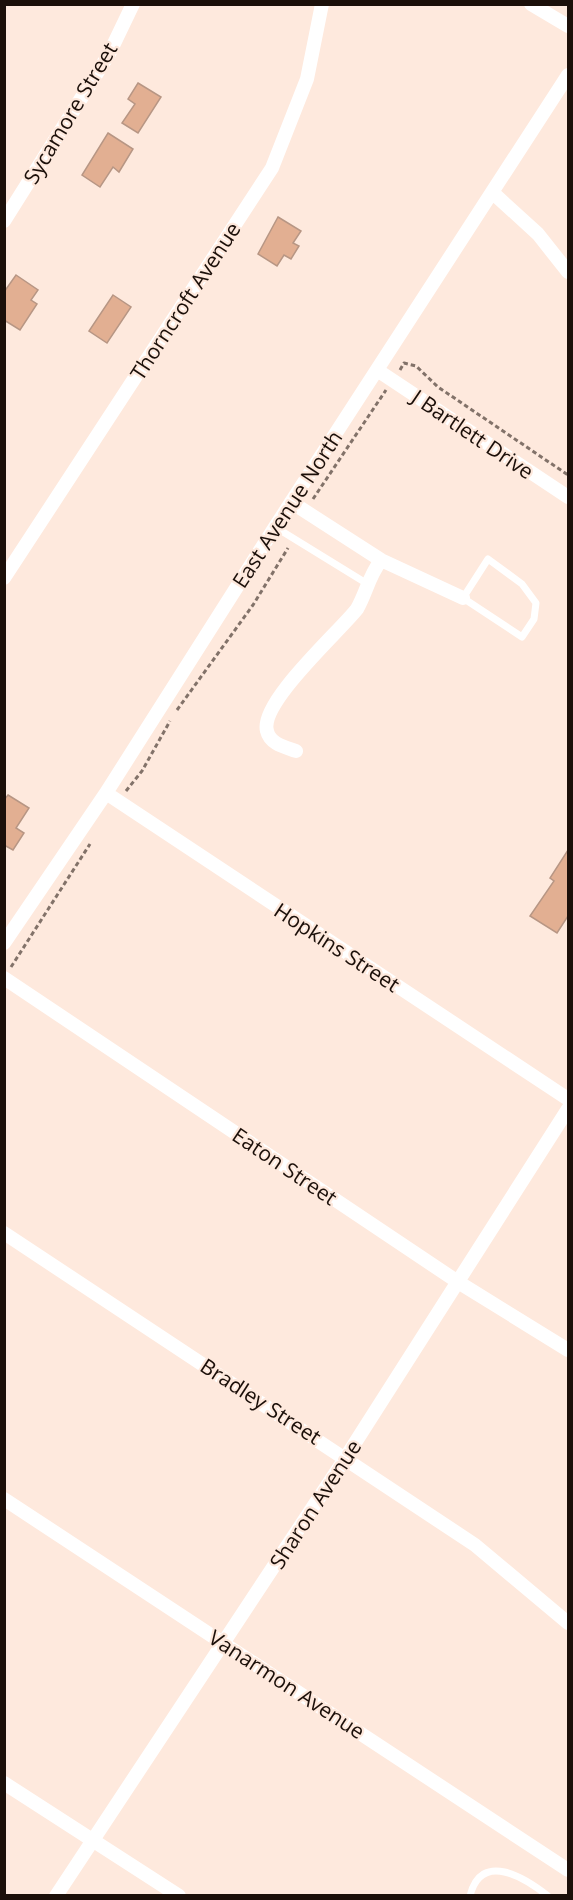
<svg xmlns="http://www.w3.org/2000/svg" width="573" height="1900" viewBox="0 0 573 1900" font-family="'Open Sans',sans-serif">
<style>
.building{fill:#e2af92;stroke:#b79684;stroke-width:1.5}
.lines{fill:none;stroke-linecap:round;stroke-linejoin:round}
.path{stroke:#827269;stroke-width:3;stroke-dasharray:4.5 3;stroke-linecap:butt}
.lane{stroke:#fff;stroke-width:7}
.street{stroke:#fff;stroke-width:14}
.labels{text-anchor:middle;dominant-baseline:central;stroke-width:4.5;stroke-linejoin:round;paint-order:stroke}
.street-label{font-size:21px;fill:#1b0f09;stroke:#fee9dd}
</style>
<rect width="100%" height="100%" fill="#fee9dd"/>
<!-- building -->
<path class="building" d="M138,83L161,97L138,133L122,123L135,104L128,99Z
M108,133L133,149L119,172L113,167L100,187L82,175Z
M278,217L301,231L293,243L299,246L291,259L284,255L277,266L258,254Z
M16,275L38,290L31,300L37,304L20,330L4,320V292Z
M113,295L131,307L107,343L89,331Z
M8,795L29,808L16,828L24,833L13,850L4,845V800Z
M568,850V916L557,933L530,916L554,881L550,878Z"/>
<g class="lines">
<!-- path -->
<path class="path" d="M400,370L404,363L416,366L438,387L568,475
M313,499L386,390
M177,710L253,605L288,548
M126,791L142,771L170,721
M11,967L90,844"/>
<!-- lane -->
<path class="lane" d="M275,527L366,583
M488,559L522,584L536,603L534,619L522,637L463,598Z
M470,1896C481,1850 525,1878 548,1896"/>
<!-- street -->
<path class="street" d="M531,4L568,26
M492,192L538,234L568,272
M4,221L109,54L133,4
M377,370L568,497
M291,502L381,560L463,598
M4,578L272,168L307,79L322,4
M296,751C285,747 270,744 267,731C259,703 339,632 357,609C367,591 368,578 381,560
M106,793L568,1099
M4,943L106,793L275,527L568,75
M4,978L458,1282L568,1350
M4,1233L475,1545L568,1623
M4,1499L568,1870
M4,1783L179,1896
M56,1896L346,1457L568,1109"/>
</g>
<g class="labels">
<!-- street labels -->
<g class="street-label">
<text transform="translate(70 113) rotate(-59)">Sycamore Street</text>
<text transform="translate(185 301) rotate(-57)">Thorncroft Avenue</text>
<text transform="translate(473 434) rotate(34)">J Bartlett Drive</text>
<text transform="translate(287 509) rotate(-57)">East Avenue North</text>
<text transform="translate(337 947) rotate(33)">Hopkins Street</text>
<text transform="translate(285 1166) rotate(34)">Eaton Street</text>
<text transform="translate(261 1401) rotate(33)">Bradley Street</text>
<text transform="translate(315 1504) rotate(-57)">Sharon Avenue</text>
<text transform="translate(287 1684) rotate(33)">Vanarmon Avenue</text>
</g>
</g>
<!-- border -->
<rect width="573" height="1900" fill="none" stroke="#1b0f09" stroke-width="12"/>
</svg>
